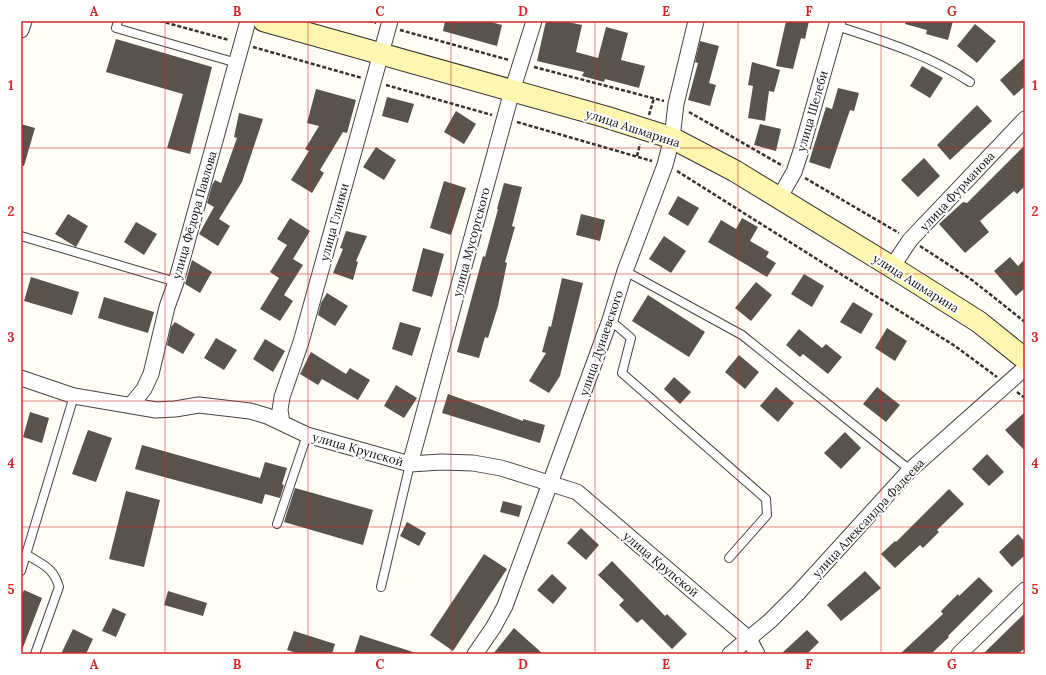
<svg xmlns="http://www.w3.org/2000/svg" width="1046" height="675" viewBox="0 0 1046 675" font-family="Lora,serif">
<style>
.building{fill:#5a524d}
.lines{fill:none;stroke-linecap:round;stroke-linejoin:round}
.lane-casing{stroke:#444;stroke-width:10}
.street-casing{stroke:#444;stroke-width:17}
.secondary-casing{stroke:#333;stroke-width:23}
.path{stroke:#333;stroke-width:2.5;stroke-dasharray:4 2;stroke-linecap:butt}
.lane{stroke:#fff;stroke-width:8}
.street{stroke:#fff;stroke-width:15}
.secondary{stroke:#fff6b0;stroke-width:21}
.grid{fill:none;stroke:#d62828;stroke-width:1;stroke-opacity:0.55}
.labels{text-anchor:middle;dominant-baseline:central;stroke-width:4;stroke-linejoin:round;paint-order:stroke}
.street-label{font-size:12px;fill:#111;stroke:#fff}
.neatline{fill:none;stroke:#d62828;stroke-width:1.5}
.grid-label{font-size:13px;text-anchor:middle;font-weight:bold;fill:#d62828}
</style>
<rect width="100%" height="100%" fill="#fffdf5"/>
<!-- building -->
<path class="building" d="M445,21H487L502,25L497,46L443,31Z
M546,21H563L582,25L576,52L598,58L606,27L628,33L621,60L645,66L639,88L605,79L604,82L582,76L584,72L537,61Z
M786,21H809L805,39L801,38L793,69L776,66Z
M906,21H953L948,40L926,34L927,30L905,24Z
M975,24L996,41L977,63L957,46Z
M116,39L212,67L190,154L167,148L183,94L106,72Z
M700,41L719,46L709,83L716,85L710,106L688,100L698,63L695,62Z
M1025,57V86L1014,96L1000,80Z
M752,62L780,70L774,92L769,91L765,121L748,118L753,86L748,85Z
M922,66L943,78L930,98L910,86Z
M838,88L859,93L854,111L850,110L830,169L809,162L826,107L832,109Z
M316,89L356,100L347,133L343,132L320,170L324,173L312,193L291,180L309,151L305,149L319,126L307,123Z
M387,97L414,104L408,123L382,116Z
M977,105L992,121L950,160L937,145Z
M456,111L476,124L464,144L444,132Z
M239,113L263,119L242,182L219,219L230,226L218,246L199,234L214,207L207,203L212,185L215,180L221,183L237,138L234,137Z
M21,124L35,128L24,166L21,165Z
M760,124L781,129L776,151L754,145Z
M1025,145V186L1017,194L1014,191L980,221L989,232L965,253L939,224L963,202L967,203Z
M376,147L396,160L384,180L363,167Z
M924,158L940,176L918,197L901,180Z
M444,181L466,188L451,235L430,228Z
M504,183L522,187L512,226L515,227L505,262L507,263L498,306L488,338L485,337L479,358L457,352L483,256L485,257L498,209H497Z
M678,196L699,208L688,226L668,214Z
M68,214L88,226L76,247L55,234Z
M581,214L605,220L600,241L576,235Z
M290,218L310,231L293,259L303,265L284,295L293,301L280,321L260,309L279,278L270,272L287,245L277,239Z
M742,218L758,227L750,241L769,252L766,257L776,263L767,277L708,242L721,220L736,229Z
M136,222L157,234L144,255L124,242Z
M346,231L367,236L356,261L358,262L353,280L333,273L343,249L340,248Z
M664,236L686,251L671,273L649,259Z
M423,248L444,254L432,297L412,291Z
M1010,257L1018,266L1025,259V288L1016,296L994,271Z
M192,260L212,272L200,293L185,284Z
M804,274L824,286L812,307L791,294Z
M31,277L79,292L72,315L24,301Z
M562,278L583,283L560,376L549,393L529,381L546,353L542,352L549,326L551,327Z
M756,282L772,295L751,321L735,308Z
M327,293L348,306L335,326L318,315L321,303Z
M648,295L705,332L689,357L632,321Z
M104,297L154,312L148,333L98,318Z
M853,302L873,314L861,334L840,322Z
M175,322L195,334L183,354L167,345L171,327Z
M400,322L421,328L412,356L392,349Z
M887,328L907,341L895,361L875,348Z
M799,329L822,348L826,344L842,357L828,374L803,354L800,357L786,345Z
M216,338L237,350L224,370L204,358Z
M265,339L285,351L273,372L253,359Z
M311,352L346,374L350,368L370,380L358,400L322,379L318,385L300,374Z
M739,355L759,372L745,389L725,372Z
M674,377L691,392L680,404L664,389Z
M396,385L417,398L404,418L384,406Z
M776,387L794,403L778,422L760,406Z
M877,387L900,405L886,422L863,404Z
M448,394L523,421V419L545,425L540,443L442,413Z
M30,412L49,418L42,443L23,437Z
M1025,412V451L1005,430Z
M88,430L112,438L96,482L72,474Z
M845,432L861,448L841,469L824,453Z
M142,445L260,478L265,462L287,468L282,484L284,485L280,498L265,494L262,504L135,469Z
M987,454L1004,472L989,486L972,469Z
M295,488L373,510L363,545L284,522Z
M949,489L964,504L937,530L939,532L923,548L920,545L895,568L881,554L895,541L896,542Z
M126,491L160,500L144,567L109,559Z
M503,501L522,506L519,517L500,512Z
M407,522L426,533L419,546L400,536Z
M581,528L599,545L586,560L567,543Z
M1018,534L1025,542V555L1012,567L999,552Z
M484,554L507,569L453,651L430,635Z
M612,561L665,616L667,614L687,634L672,649L642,619L637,623L619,605L624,600L598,575Z
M865,571L881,588L841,621L827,605Z
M552,574L567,588L553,604L537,590Z
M979,577L993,591L948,636L949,637L931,654H900L943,614L941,611L958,594L959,596Z
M24,590L42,598L22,650L21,596Z
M168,591L207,603L203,616L164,605Z
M113,608L126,614L116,637L102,631Z
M1025,613V648L1018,654H983Z
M514,628L543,654H493Z
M73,629L93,639L86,654H61Z
M807,630L819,642L807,654H781Z
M294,631L335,644L332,654H299L287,650Z
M360,635L413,652V654H354Z"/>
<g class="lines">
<!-- lane casing -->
<g class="lane-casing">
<path id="lane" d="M118,21L116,28L237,63
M837,26C883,41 929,55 970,82
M21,236L176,282
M625,271L742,335L910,470
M610,320L631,338L622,373L766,499L767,515L729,558
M277,524L307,435
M27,555C42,564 54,568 59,587L35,654
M21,571L74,396
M381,587L410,464"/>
</g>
<!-- street casing -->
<g class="street-casing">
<path id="street" d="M21,30L24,21
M779,198L794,172L802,148L838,21
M892,267L910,240L1025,119
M21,378L74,396L156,410L175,409L199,405L250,411L267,416L307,435L410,464L441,462L473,463L501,468L577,492L749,639L757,654
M131,405L144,389L151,374L167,307L176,282L248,21
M282,423L280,410L282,397L301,342L390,21
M410,464L512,91L534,21
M475,654L493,628L505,606L610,320L625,271L665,165L672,138L676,104L696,21
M730,654L770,621L798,593L910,470L1025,368
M959,654L1025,590"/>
</g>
<!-- secondary casing -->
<g class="secondary-casing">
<path id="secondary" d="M264,21L606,117L672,138L735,171L892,267L979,322L1025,359"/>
</g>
<!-- path -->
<path class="path" d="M160,21L229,40
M369,21L376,23
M400,30L509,60
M253,47L362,78
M534,67L664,101
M386,85L492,115
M689,112L783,166
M649,115L654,98
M517,122L652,161
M637,156L640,144
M677,171L955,346L997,377
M805,178L899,233
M920,246L972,280L1025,322
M1017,392L1025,398"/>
<!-- lane -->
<use href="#lane" class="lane"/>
<!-- street -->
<use href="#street" class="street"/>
<!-- secondary -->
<use href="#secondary" class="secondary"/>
</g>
<!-- grid -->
<path class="grid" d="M165,21V654M308,21V654M451,21V654M595,21V654M738,21V654M881,21V654M21,148H1025M21,274H1025M21,401H1025M21,527H1025"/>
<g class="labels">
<!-- street labels -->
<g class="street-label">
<text transform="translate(812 111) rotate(-74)">улица Шелеби</text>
<text transform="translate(633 128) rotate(18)">улица Ашмарина</text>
<text transform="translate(957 191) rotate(-47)">улица Фурманова</text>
<text transform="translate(194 215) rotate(-74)">улица Фёдора Павлова</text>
<text transform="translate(334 222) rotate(-75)">улица Глинки</text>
<text transform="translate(471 242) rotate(-75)">улица Мусоргского</text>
<text transform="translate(916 283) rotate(32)">улица Ашмарина</text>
<text transform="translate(601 343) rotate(-71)">улица Дунаевского</text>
<text transform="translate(358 449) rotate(16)">улица Крупской</text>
<text transform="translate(868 518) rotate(-47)">улица Александра Фадеева</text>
<text transform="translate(661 564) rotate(40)">улица Крупской</text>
</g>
</g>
<!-- border -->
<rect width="1046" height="675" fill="none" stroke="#ffffff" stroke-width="44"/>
<rect x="22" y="22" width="1002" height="631" class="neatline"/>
<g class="grid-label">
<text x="94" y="16">A</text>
<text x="237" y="16">B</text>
<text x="380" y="16">C</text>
<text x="523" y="16">D</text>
<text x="666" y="16">E</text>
<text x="809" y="16">F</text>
<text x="952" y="16">G</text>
<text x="11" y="90">1</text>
<text x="1035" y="90">1</text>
<text x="11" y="216">2</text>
<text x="1035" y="216">2</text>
<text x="11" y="342">3</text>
<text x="1035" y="342">3</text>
<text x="11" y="468">4</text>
<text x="1035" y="468">4</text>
<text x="11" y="594">5</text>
<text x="1035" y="594">5</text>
<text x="94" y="669">A</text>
<text x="237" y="669">B</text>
<text x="380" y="669">C</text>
<text x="523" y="669">D</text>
<text x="666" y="669">E</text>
<text x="809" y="669">F</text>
<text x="952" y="669">G</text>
</g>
</svg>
